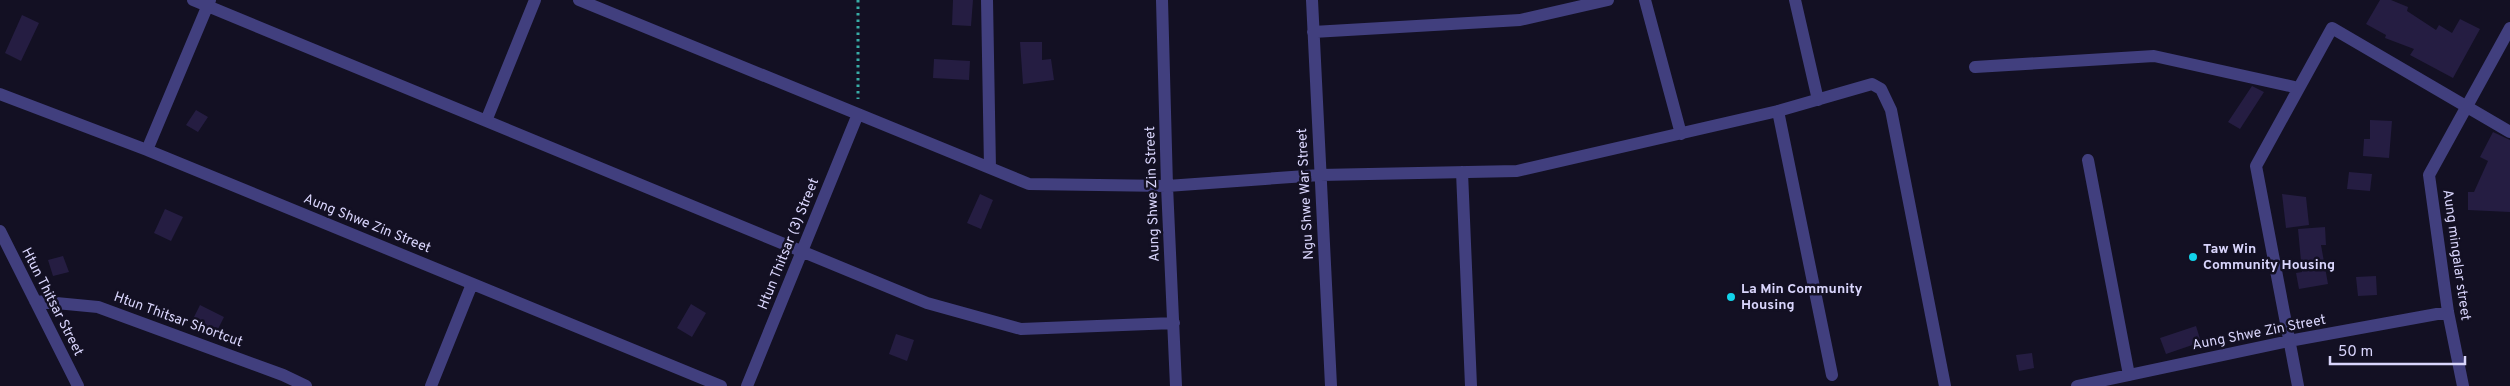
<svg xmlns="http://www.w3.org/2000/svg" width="2510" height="386" viewBox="0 0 2510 386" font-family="Overpass,sans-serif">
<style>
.building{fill:#251d42}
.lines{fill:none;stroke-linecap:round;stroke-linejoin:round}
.path{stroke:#38aca6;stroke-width:3;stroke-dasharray:2.5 4;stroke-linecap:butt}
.minor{stroke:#413f7e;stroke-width:12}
.poi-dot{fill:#12d3ea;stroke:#131023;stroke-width:2}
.labels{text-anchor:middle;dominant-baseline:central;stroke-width:5;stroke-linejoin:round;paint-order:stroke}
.street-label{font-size:14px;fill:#d9d5fc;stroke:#131023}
.poi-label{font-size:14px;font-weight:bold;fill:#d9d5fc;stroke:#131023;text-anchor:start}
</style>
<rect width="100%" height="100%" fill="#131023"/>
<!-- building -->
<path class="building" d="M953,0H973L971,26L952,25Z
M2380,0H2391L2408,7L2407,11L2436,30L2439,25L2452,33L2460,19L2480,29L2453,78L2410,55L2414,49L2385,38L2386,35L2366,24Z
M22,15L39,23L21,61L5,53Z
M1020,42H1042V60L1051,59L1054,80L1023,84Z
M934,59L970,61L969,80L933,78Z
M2252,86L2264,92L2240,129L2228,122Z
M196,110L208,117L198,132L186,125Z
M2370,120L2392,121L2389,158L2363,156L2364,139H2370Z
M2493,132L2510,140V212L2468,210V192H2474L2488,161L2480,157Z
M2349,172L2372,174L2370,191L2347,189Z
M980,194L993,200L981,229L967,223Z
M2282,194L2306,197L2309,225L2286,228Z
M165,209L183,217L171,241L154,233Z
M2325,227L2326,245H2321L2328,284L2299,289L2296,273L2302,272L2298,229Z
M63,256L69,272L53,276L48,260Z
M2376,276L2377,295L2358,296L2356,277Z
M691,304L706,313L692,337L677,328Z
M200,305L224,317L216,333L193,319Z
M2196,326L2201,342L2166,354L2160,338Z
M896,334L914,340L907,361L889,354Z
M2032,353L2034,368L2019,371L2016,355Z"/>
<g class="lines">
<!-- path -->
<path class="path" d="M858,0V99"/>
<!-- minor -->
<path class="minor" d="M193,0L927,303L1021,329L1174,323
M579,0L1029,184L1167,186L1320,175L1517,171L1778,111L1872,84L1881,89L1891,110L1945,386
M987,0L990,168
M1162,0L1167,186L1176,386
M1312,0L1331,386
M1645,0L1681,134
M1795,0L1818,100
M1313,32L1520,20L1608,0
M1975,67L2154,56L2299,88
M0,94L147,150L721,386
M1778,111L1832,375
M486,121L535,0
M147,150L210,0
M2088,160L2129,375
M1462,172L1471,386
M0,231L78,386
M35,301L98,307L283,375L306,386
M431,386L472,284
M747,386L858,114
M2077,386L2289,341L2448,312
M2298,386L2256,166L2332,28L2510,132
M2463,386L2448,312L2429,175L2510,28"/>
</g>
<!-- markers -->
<g class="poi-dot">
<circle cx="2193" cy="257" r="5"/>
<circle cx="1731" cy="297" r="5"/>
</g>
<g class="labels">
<!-- street labels -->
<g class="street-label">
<text transform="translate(1153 194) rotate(-92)">Aung Shwe Zin Street</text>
<text transform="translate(1306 194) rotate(-93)">Ngu Shwe War Street</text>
<text transform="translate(367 224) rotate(22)">Aung Shwe Zin Street</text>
<text transform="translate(789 244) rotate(-68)">Htun Thitsar (3) Street</text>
<text transform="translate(2456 255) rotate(82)">Aung mingalar street</text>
<text transform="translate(52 302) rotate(63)">Htun Thitsar Street</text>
<text transform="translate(178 320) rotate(20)">Htun Thitsar Shortcut</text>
<text transform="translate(2259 333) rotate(-11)">Aung Shwe Zin Street</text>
</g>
<!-- poi labels -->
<g class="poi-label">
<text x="2203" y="249">Taw Win<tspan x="2203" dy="16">Community Housing</tspan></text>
<text x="1741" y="289">La Min Community<tspan x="1741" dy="16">Housing</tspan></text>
</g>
</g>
<!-- scale -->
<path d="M2330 356v8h135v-8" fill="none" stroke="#d9d5fc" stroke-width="2.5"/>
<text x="2338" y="356" font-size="15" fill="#d9d5fc" stroke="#131023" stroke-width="4" paint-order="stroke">50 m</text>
</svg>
